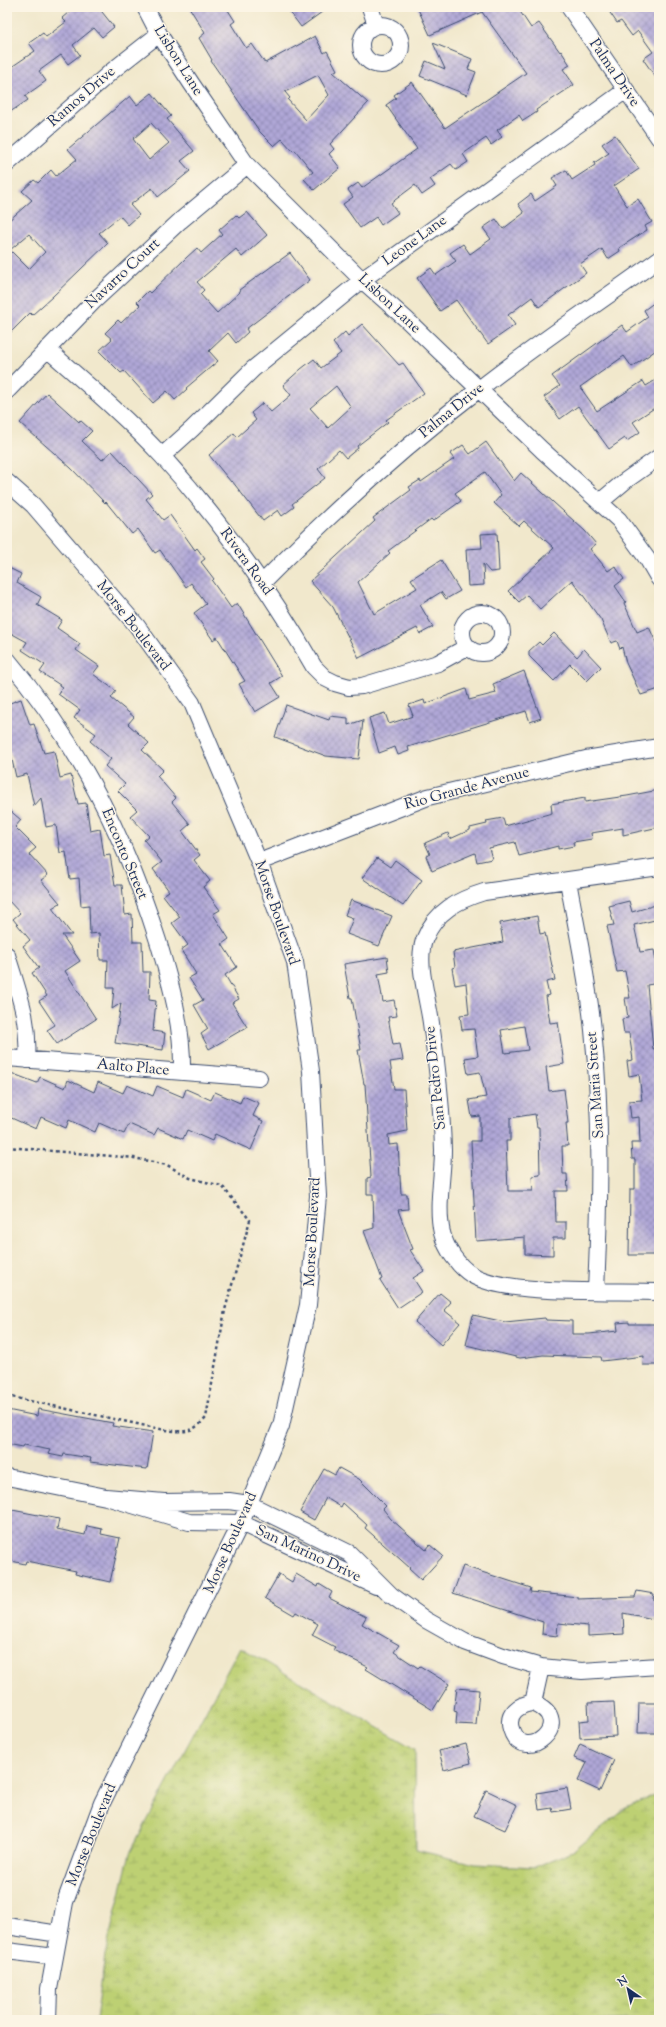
<svg xmlns="http://www.w3.org/2000/svg" width="666" height="2027" viewBox="0 0 666 2027" font-family="'Sorts Mill Goudy',serif">
<style>
.wetland{fill:url(#wetland-marsh);stroke:#6c8068}
.building{fill:url(#building-cross-hatch);fill-rule:evenodd}
.lines{fill:none;stroke-linecap:round;stroke-linejoin:round}
.minor-casing{stroke:#3b4b6e;stroke-width:18}
.path{stroke:#3b4b6e;stroke-width:2.5;stroke-dasharray:3 3;stroke-linecap:butt}
.minor{stroke:#fff;stroke-width:16}
.labels{text-anchor:middle;dominant-baseline:central;stroke-width:3;stroke-linejoin:round;paint-order:stroke}
.street-label{font-size:15px;fill:#1b2f5e;stroke:#fcf5e5}
</style>
<defs>
<pattern id="wetland-marsh" width="20" height="14" patternUnits="userSpaceOnUse"><rect width="20" height="14" fill="#bdd073"/><path d="M1 5h8M5 5V1M11 12h8M15 12V8" fill="none" stroke="#a2b366"/></pattern>
<pattern id="building-cross-hatch" width="8" height="8" patternUnits="userSpaceOnUse"><rect width="8" height="8" fill="#b0a7d7"/><path d="M0 0l8 8M0 8l8-8" fill="none" stroke="#8e88b2"/></pattern>
</defs>
<rect width="100%" height="100%" fill="#fcf5e5"/>
<filter id="ink" filterUnits="userSpaceOnUse"><feTurbulence type="fractalNoise" baseFrequency=".025" numOctaves="2"/><feDisplacementMap in="SourceGraphic" scale="8" xChannelSelector="R" yChannelSelector="G"/><feConvolveMatrix kernelMatrix="1 2 1 2 8 2 1 2 1" color-interpolation-filters="sRGB"/></filter>
<filter id="wash" filterUnits="userSpaceOnUse"><feTurbulence type="fractalNoise" baseFrequency=".012" numOctaves="4" result="noise"/><feDisplacementMap in="SourceGraphic" scale="16" xChannelSelector="R" yChannelSelector="G"/><feGaussianBlur stdDeviation="0.9" result="paint"/><feColorMatrix in="noise" values="0 0 0 0 0 0 0 0 0 0 0 0 0 0 0 0 0 1.4 0 .05"/><feComposite in="paint" operator="in"/></filter>
<g filter="url(#wash)">
<rect width="100%" height="100%" fill="#f1e8cc"/>
<!-- wetland -->
<path class="wetland" d="M240,1647L415,1749L416,1850L475,1864L535,1867L575,1850L624,1809L659,1793V2020H96L105,1955L130,1853Z"/>
<g id="blocks">
<!-- building -->
<path class="building" d="M75,7H98L114,27L102,37L94,28L73,45L80,55L68,64L61,55L39,71L46,81L25,96L28,100L7,114V70L35,51L29,43L43,33L46,37L66,22L62,18Z
M189,7H226L235,21L231,24L246,48L252,44L265,63L315,36L324,53L327,51L337,70L333,72L368,103L330,144L334,149L329,154L340,168L314,190L304,179L313,172L295,150L293,151L282,139L274,146L260,132L211,61L212,60L199,38L205,33ZM318,75L329,95L306,120L288,100L290,98L285,92Z
M286,7H329L301,27Z
M417,7H517L531,28L539,23L560,52L561,51L570,65L563,69L574,85L536,110L537,112L523,121L519,115L497,130L502,137L491,145L486,138L463,154L468,162L456,170L451,164L430,179L435,186L422,195L415,185L391,203L398,213L381,225L376,217L360,228L343,204L353,197L348,190L358,183L362,188L417,149L386,105L396,98L394,95L412,82L445,128L526,73L482,12L430,35Z
M606,7H659V82L643,59L653,52L638,31L632,36L621,21L617,23Z
M433,43L472,59L468,69L476,72L467,95L420,76L426,61L445,69Z
M152,93L171,116L167,119L194,151L181,161L190,171L158,197L152,188L130,205L139,215L128,225L120,216L99,233L108,243L53,296L32,315L30,313L7,336V222L32,200L22,191L34,180L38,183L51,170L56,176L77,159L68,149L130,96L137,105ZM151,123L169,143L149,160L133,139ZM29,234L45,252L29,269L10,250Z
M615,135L639,169L614,186L627,206L638,199L652,222L645,226L647,230L619,248L620,251L608,259L602,249L580,264L586,273L539,307L532,297L508,315L515,325L488,344L456,300L440,311L417,278L431,268L436,275L456,261L450,253L463,244L470,254L491,239L483,228L496,219L503,229L524,213L518,204L531,194L535,201L557,186L552,178L566,170L572,180L595,165L594,163L609,153L602,144Z
M247,212L267,235L242,257L236,249L197,282L204,290L200,294L217,313L240,292L239,290L290,253L310,280L246,329L248,332L236,343L228,333L209,351L218,361L186,388L187,389L175,400L167,391L153,403L124,371L121,373L99,351L112,339L105,333L118,320L121,323L140,305L137,302L148,291L150,293L186,258L197,248L201,253L222,234L219,230L236,215L239,218Z
M659,299V348L632,367L624,356L580,387L597,411L643,381L646,386L659,378V405L633,422L640,432L627,441L625,438L609,449L578,406L560,419L544,397L560,386L552,376L622,325L627,332L648,317L644,310Z
M362,324L399,365L403,363L424,393L386,420L388,422L357,446L358,448L346,458L339,450L318,469L325,478L292,504L294,507L282,516L278,510L263,521L232,481L231,482L209,455L234,433L237,437L256,420L251,413L263,403L271,412L291,395L283,385L301,369L314,359L321,368L341,353L333,343L345,332L348,336ZM336,386L351,407L328,428L310,408Z
M47,393L79,422L80,420L92,431L82,441L102,460L112,451L152,494L146,499L163,520L170,515L195,550L197,548L205,559L201,562L214,579L212,581L231,608L237,603L282,676L271,683L280,697L255,712L239,684L245,681L217,637L213,640L194,613L206,604L191,583L186,587L160,550L155,553L138,529L132,534L106,502L105,503L71,468L20,423Z
M486,442L514,481L521,473L585,531L596,544L590,549L608,571L615,566L624,579L615,586L626,602L624,603L637,632L649,627L659,649V689L641,695L626,663L622,647L620,649L617,641L611,643L601,620L572,580L540,609L527,595L519,602L508,591L554,548L524,521L519,526L494,503L501,495L485,472L455,493L461,501L433,521L431,519L388,551L390,553L358,582L374,614L417,588L411,579L441,560L460,591L446,599L441,592L420,605L433,627L420,634L417,628L359,658L333,607L310,581L375,521L373,518L411,490L409,487L420,480L421,482L454,459L450,454L463,445L470,454Z
M497,533L499,571L490,572L483,564L484,585L468,586L466,549L482,548L481,534Z
M7,567L21,574L17,583L41,597L37,605L62,620L57,628L80,644L76,650L99,666L93,674L116,691L111,698L134,717L128,724L149,743L142,750L163,770L157,776L176,798L172,802L190,824L182,831L200,855L194,860L210,881L203,887L220,910L213,914L229,939L222,944L237,967L225,975L239,999L232,1003L247,1027L209,1049L201,1034L208,1029L194,1005L203,1000L189,978L196,974L181,950L188,945L172,923L180,917L163,895L169,891L153,869L162,862L144,840L149,836L130,816L137,810L118,791L125,784L105,766L111,759L90,741L96,734L74,718L80,710L58,694L63,687L40,672L45,665L22,650L27,642L7,631Z
M554,633L577,657L584,649L601,667L587,681L570,664L554,681L529,656V651L539,642L542,645Z
M524,671L541,718L530,722L526,711L408,747L409,751L398,755L395,747L379,753L369,718L385,713L389,724L413,716L409,705L424,700L425,704L466,689L469,700L496,693L493,684Z
M21,699L30,725L34,724L44,753L54,751L60,778L71,775L78,804L86,803L90,831L100,829L104,856L110,855L115,885H122L125,915L132,914L133,942H142L143,972H150L149,1000L156,1001L153,1031L165,1033L163,1050L115,1043L121,1003L112,1009L114,988H107L108,960H100L99,933L90,934L89,905L81,906L79,878L70,879L66,852L60,853L56,825L46,827L41,798L34,806L27,774L16,777L10,751L7,752V704Z
M286,705L329,720L330,716L348,718V725L363,720L359,759L326,756L275,737Z
M659,790V827L623,835V828L591,833L592,839L573,842L574,846L558,849V846L519,856L515,842L489,848L492,859L477,862L475,853L432,871L426,856L430,854L425,843L448,833L450,839L470,830V828L487,824L486,821L503,818L505,826L552,813L551,804L585,798V802L627,796Z
M7,808L21,820L15,827L36,848L29,854L48,875L41,880L60,903L52,908L72,935H62L80,961L65,971L96,1019L57,1044L47,1030L55,1025L39,1001L47,996L32,973L39,968L23,946L30,940L13,919L20,913L7,899Z
M377,858L390,867L395,860L422,880L403,906L362,878Z
M351,900L392,916L379,946L347,934L353,918L345,915Z
M629,901L632,912L659,904V919L634,925L640,952L654,950L659,978V983L647,985L653,1049L657,1048L659,1061V1255H629L630,1189H635V1159H632L631,1143H640L639,1117L631,1118L629,1101L642,1100L639,1074L629,1076L627,1061L633,1060L629,1033H624L622,1019L628,1018L625,998H630L625,971L617,972L607,926L614,925L609,906Z
M537,916L540,934L545,933L555,980L546,982L549,995L546,996L550,1023L558,1022L564,1064L546,1067L549,1091L564,1089L568,1123H566L568,1146H562L563,1174H567L568,1191H555L556,1222H566V1238H553V1255L525,1254V1237L476,1241L471,1141H480V1116L472,1117L469,1100L486,1097L480,1072L468,1074L465,1058L478,1056L474,1029L462,1030L460,1015L469,1014L466,983L455,985L452,968L455,967L453,952L503,942L500,923ZM524,1026L528,1050L505,1053L501,1030ZM535,1114L537,1127H539L540,1175L532,1176L533,1191H508L506,1141H510V1118Z
M387,957L389,972L378,974L383,1002L394,1000L397,1016L388,1017L393,1045L400,1044L403,1060L390,1062L394,1089H404L407,1131L388,1135L389,1145L398,1144L401,1194H407L408,1209L398,1210L413,1249L410,1250L424,1271L413,1278L422,1292L398,1308L380,1280L382,1279L364,1231L374,1228L373,1194H367V1178L371,1177L365,1084H364L358,1050H361L352,998H350L344,964Z
M11,1073L37,1083L40,1077L65,1088L68,1080L94,1092L98,1082L123,1093L127,1085L153,1096L157,1086L183,1097L186,1089L211,1100L215,1092L240,1103L243,1096L259,1103L253,1116L263,1121L251,1150L215,1134L212,1141L187,1130L183,1139L158,1128L154,1135L129,1124L124,1134L99,1123L95,1132L69,1120L66,1128L41,1117L36,1129L7,1116V1083Z
M440,1293L451,1302L444,1310L460,1323L441,1345L415,1322Z
M473,1315L505,1322L545,1318L546,1320L572,1321V1334H589L618,1331L617,1323L629,1322V1324H659V1365H643L644,1356L602,1361L601,1357L543,1355L520,1358L466,1345Z
M38,1409L113,1423L112,1426L153,1432L147,1469L90,1462L91,1458L64,1454L63,1457L48,1454L50,1450L24,1445L23,1447L7,1444V1410L37,1416Z
M339,1468L359,1479L386,1506L383,1509L391,1519L426,1550L430,1545L443,1556L421,1580L409,1569L410,1568L365,1528L367,1525L343,1503L341,1507L326,1498L314,1520L300,1512L324,1469L335,1475Z
M7,1509L59,1519L57,1529L85,1535L87,1526L102,1529L101,1534L120,1538L110,1582L75,1574L76,1571L26,1561L25,1564L7,1560Z
M463,1566L531,1588L530,1592L578,1597V1599L635,1597L637,1591L654,1594L653,1599L659,1600V1620L623,1613L624,1634L588,1636V1626L558,1623L557,1636L542,1634L543,1622L453,1593Z
M279,1574L292,1582L296,1574L318,1587L319,1584L332,1592L329,1598L366,1617L362,1624L399,1645L394,1652L418,1668L420,1666L449,1684L433,1710L366,1669L368,1667L333,1650L335,1647L312,1635L318,1624L296,1612L294,1615L265,1598Z
M457,1688L479,1690L476,1725L456,1724L457,1712L454,1711Z
M614,1702L616,1736L580,1738L579,1721L589,1720L588,1703Z
M639,1703H659V1733H638Z
M466,1744L471,1763L444,1770L439,1751Z
M580,1744L614,1760L600,1791L578,1781L587,1763L574,1758Z
M567,1788L571,1809L553,1812L552,1808L539,1810L537,1793Z
M486,1790L517,1805L505,1830L474,1816Z"/>
</g>
</g>
<g filter="url(#ink)">
<use href="#blocks" fill-opacity="0" stroke="#3b4b6e" stroke-width="1"/>
<g class="lines">
<!-- minor casing -->
<g class="minor-casing">
<path id="minor" d="M145,7L159,34L191,83L247,165L362,280L407,320L542,450L619,520L648,560L659,579
M370,7L376,25
M569,7L659,138
M361 45a20 20 0 1 1 40 0a20 20 0 1 1-40 0Z
M7,164L112,71L159,34
M47,349C87,384 127,418 162,456C221,521 271,592 314,667L325,678L335,683L349,687L362,686L438,663L467,647
M7,391L93,302L180,221L247,165
M162,456L192,429L253,369L362,280L626,90
M7,482L33,505L137,626L192,703L259,862L295,962L311,1071L318,1196L308,1305L281,1426L241,1523L102,1803L65,1902L49,1989L48,2020
M600,502L625,481L659,457
M262,583C330,514 401,449 478,390C536,344 599,303 659,259
M462 633a20 20 0 1 1 40 0a20 20 0 1 1-40 0Z
M7,659C77,741 126,839 158,941C171,984 183,1027 182,1072
M259,862L428,797L586,759L659,747
M659,867L484,892C458,900 436,911 425,938C415,960 428,999 431,1023C437,1065 442,1108 443,1150C443,1177 436,1206 442,1233C446,1249 458,1266 472,1275C507,1296 615,1290 659,1292
M568,881C577,931 588,980 593,1030C602,1117 600,1204 596,1290
M7,955C18,992 30,1020 27,1060
M7,1058L259,1078
M7,1477L106,1497L189,1522L241,1523L376,1586
M106,1497L164,1502L229,1501L249,1504L349,1553L391,1595L426,1620L465,1642L503,1656L541,1667L582,1671L659,1666
M533,1703C520,1704 506,1713 511,1729C523,1768 579,1721 533,1703L541,1667
M7,1926L59,1934
M7,1954V1951L55,1957"/>
</g>
<!-- path -->
<path class="path" d="M7,1147L134,1158L167,1165L190,1178L222,1186L250,1220L225,1310L206,1418C191,1434 185,1432 165,1430L7,1396"/>
<!-- minor -->
<use href="#minor" class="minor"/>
</g>
</g>
<g class="labels">
<!-- street labels -->
<g class="street-label">
<text transform="translate(178 61) rotate(58)">Lisbon Lane</text>
<text transform="translate(614 73) rotate(56)">Palma Drive</text>
<text transform="translate(82 97) rotate(-41)">Ramos Drive</text>
<text transform="translate(415 241) rotate(-36)">Leone Lane</text>
<text transform="translate(123 274) rotate(-43)">Navarro Court</text>
<text transform="translate(389 304) rotate(43)">Lisbon Lane</text>
<text transform="translate(452 411) rotate(-39)">Palma Drive</text>
<text transform="translate(246 562) rotate(54)">Rivera Road</text>
<text transform="translate(133 626) rotate(52)">Morse Boulevard</text>
<text transform="translate(467 789) rotate(-15)">Rio Grande Avenue</text>
<text transform="translate(124 854) rotate(67)">Enconto Street</text>
<text transform="translate(276 913) rotate(71)">Morse Boulevard</text>
<text transform="translate(133 1068) rotate(5)">Aalto Place</text>
<text transform="translate(436 1078) rotate(-96)">San Pedro Drive</text>
<text transform="translate(596 1085) rotate(-94)">San Maria Street</text>
<text transform="translate(313 1232) rotate(-87)">Morse Boulevard</text>
<text transform="translate(231 1543) rotate(-66)">Morse Boulevard</text>
<text transform="translate(308 1554) rotate(25)">San Marino Drive</text>
<text transform="translate(92 1835) rotate(-68)">Morse Boulevard</text>
</g>
</g>
<!-- margin -->
<rect width="666" height="2027" fill="none" stroke="#fcf5e5" stroke-width="24"/>
<!-- north arrow -->
<g transform="translate(628 1989) rotate(326)" stroke="#fcf5e5" stroke-width="3" paint-order="stroke">
<path d="M0-3L7 15L0 10L-7 15Z" fill="#1b2f5e"/>
<text y="-6" font-size="11" font-weight="bold" text-anchor="middle" fill="#1b2f5e">N</text>
</g>
</svg>
